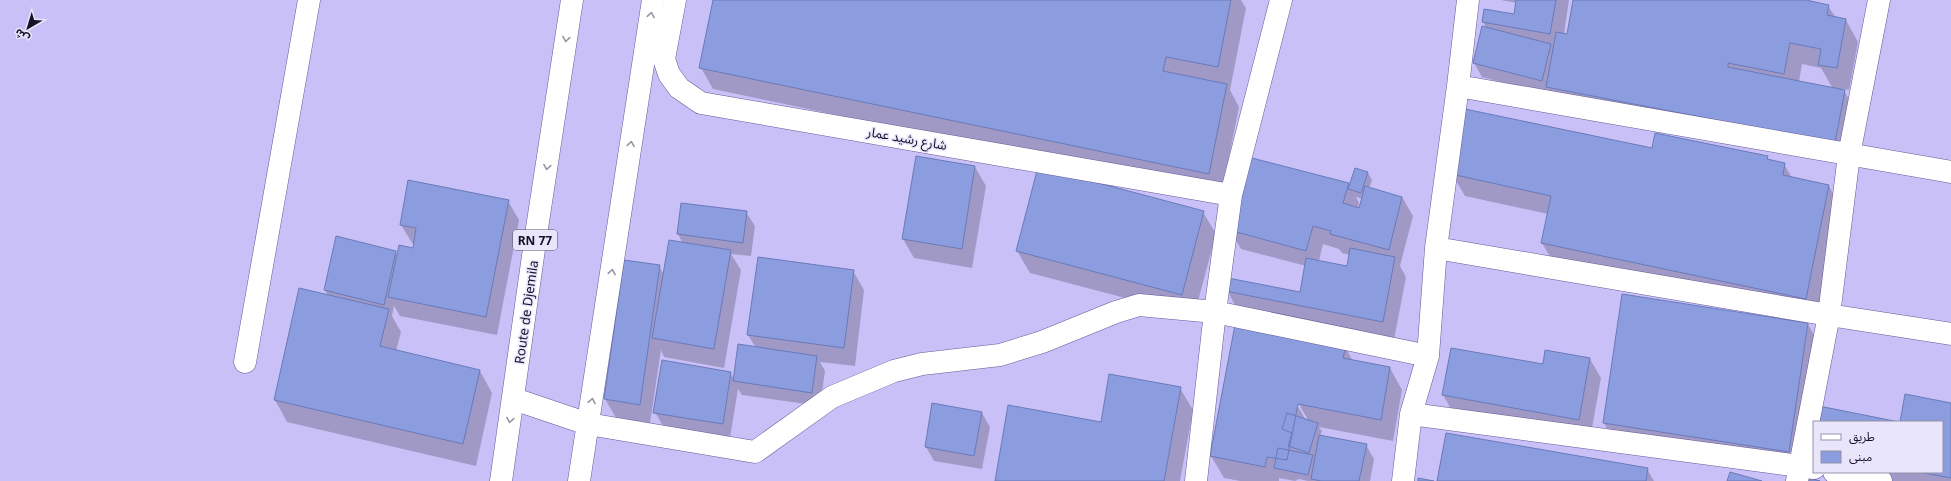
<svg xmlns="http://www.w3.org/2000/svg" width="1951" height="481" viewBox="0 0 1951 481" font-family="'Noto Sans','Noto Sans Arabic',sans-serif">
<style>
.shadow{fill:#0003;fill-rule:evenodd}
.building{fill:#8b9ddf;stroke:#697ab9}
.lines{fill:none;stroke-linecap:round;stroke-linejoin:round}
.minor-casing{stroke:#655997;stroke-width:23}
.major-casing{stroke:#655997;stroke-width:23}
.minor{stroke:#fff;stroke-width:22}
.major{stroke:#fff;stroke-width:22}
.oneway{stroke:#97949f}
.labels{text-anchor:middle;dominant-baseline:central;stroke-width:3;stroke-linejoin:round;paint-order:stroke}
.shield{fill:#e9e6fc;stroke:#565169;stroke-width:1}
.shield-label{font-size:12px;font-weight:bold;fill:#17112a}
.street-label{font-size:13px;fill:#17112a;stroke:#e9e6fc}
</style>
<rect width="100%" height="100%" fill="#c9c0f8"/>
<!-- shadow -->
<path class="shadow" d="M715,0H1241L1246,8L1230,90L1239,107L1221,196L713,89L701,68Z
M1501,0H1569L1564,34L1568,35L1574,0H1800L1828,6L1836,18L1846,20L1858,42L1849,90L1843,89L1857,113L1847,165L1550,95L1482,77L1474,63L1487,29L1483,22L1515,15L1517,3ZM1802,64L1821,68L1833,89L1799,82Z
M1653,149L1767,157L1769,161L1784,164L1792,178L1829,186L1841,208L1818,320L1555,265L1542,243L1548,214L1465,196L1452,174Z
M917,157L975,167L986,186L972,268L914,258L903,239Z
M1368,173L1372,180L1369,189L1402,197L1413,216L1400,266L1406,277L1394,340L1237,309L1227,290L1300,293L1306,266L1241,249L1230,230L1348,184L1350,187ZM1356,197L1363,199L1360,209L1358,208L1359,203ZM1323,244L1339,249L1342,253L1350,255L1348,268L1319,261Z
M508,201L519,220L497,335L400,316L394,306L392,316L401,332L396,351L480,371L492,393L476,466L287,422L275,400L328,296L325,290L337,238L395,252L398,256L413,249L414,244L412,243L401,225Z
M746,212L755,226L751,256L731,254L741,270L724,368L664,357L661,350L650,423L616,418L605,399L625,261L659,266L664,275L683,244L678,234Z
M1203,212L1216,234L1194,316L1030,273L1017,251Z
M853,271L864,290L855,366L820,362L825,371L820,406L742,395L738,389L730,438L663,426L655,412L730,373L734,379L756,348L748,335Z
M1808,324L1820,346L1801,473L1616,445L1604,423Z
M1345,347L1353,361L1390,368L1402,390L1393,441L1319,427L1322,431L1320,436L1366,445L1374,459L1370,481H1308L1299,479L1295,481L1279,478V481H1240L1224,478L1211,456ZM1296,399L1308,420H1306L1294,400Z
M1452,349L1544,365L1590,359L1601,378L1590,439L1454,414L1443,395Z
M1180,388L1193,410L1180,481H996L1101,423Z
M1951,404V481H1867L1824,472H1942V422H1901Z
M982,413L990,427L982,469L934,461L926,447Z
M1647,469L1654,481H1438Z"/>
<!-- building -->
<path class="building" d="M713,0H1231L1218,67L1166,57L1163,71L1227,84L1209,174L699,68Z
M1516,0H1556L1550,34L1482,22L1484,9L1514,14Z
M1573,0H1806L1829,5L1827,15L1846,19L1837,68L1818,65L1821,49L1790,43L1784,74L1728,63V67L1845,90L1835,143L1546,87L1556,32L1567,34Z
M1482,26L1551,44L1542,81L1473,63Z
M1465,109L1652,148L1655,133L1768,156L1767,159L1785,163L1783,175L1829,185L1806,299L1541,243L1551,196L1451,174Z
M916,156L975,166L962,249L902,239Z
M1248,157L1349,183L1343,203L1359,208L1365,186L1402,197L1389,250L1330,234L1331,231L1313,226L1306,251L1229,230Z
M1038,167L1204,211L1182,295L1016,251Z
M1355,168L1368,172L1361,193L1348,189Z
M408,180L509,200L486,317L388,297L399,245L413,248L416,228L400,225Z
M681,203L747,211L743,243L677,234Z
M336,236L396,251L384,305L324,290Z
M669,240L731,250L714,349L652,338Z
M1350,248L1395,257L1383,322L1225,291L1228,278L1300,292L1306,258L1347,266Z
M758,257L854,270L844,348L747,335Z
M624,260L660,265L640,405L604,399Z
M299,288L389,309L380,346L480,370L463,444L274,400Z
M1622,294L1808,323L1789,452L1603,423Z
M1235,325L1346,346L1343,358L1390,367L1381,420L1298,404L1287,460L1267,457L1265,467L1210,456Z
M738,344L817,356L812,393L733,381Z
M1451,348L1543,364L1545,350L1590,358L1579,420L1442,395Z
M662,360L731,372L723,424L653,413Z
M1109,374L1181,387L1164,481H995L1008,405L1101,422Z
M1905,394L1951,403V478L1919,472H1942V422H1900Z
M932,403L982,412L974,456L925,447Z
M1819,406L1899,422H1816Z
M1287,413L1318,423L1309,453L1288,446L1292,433L1282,429Z
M1446,433L1648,468L1646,481H1437Z
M1319,435L1367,444L1359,481H1321L1311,479Z
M1278,448L1313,455L1308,475L1274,468Z
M1730,472L1762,481H1727Z
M1807,477L1820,481H1806Z
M1418,478L1434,481H1418Z"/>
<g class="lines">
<!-- minor casing -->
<g class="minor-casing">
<path id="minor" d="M675,0L664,59L669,74L679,88L701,103L1231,195
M1458,86L1951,172
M1436,248L1829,315L1849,155L1879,0
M245,362L309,0
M514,399L588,424L755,452L832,397L894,371L922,364L1000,355L1042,342L1116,312L1139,305L1215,312L1428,356
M1411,414L1814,468
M1834,472L1881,481
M1196,481L1215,312L1231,195L1281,0
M1403,481L1411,414L1428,356L1436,248L1458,86L1468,0
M1797,481L1829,315L1951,334"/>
</g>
<!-- major casing -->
<g class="major-casing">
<path id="major" d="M501,481L537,228L572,0
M579,481L653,0"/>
</g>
<!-- minor -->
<use href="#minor" class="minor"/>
<!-- major -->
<use href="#major" class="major"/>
</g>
<!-- one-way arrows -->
<defs><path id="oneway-chevron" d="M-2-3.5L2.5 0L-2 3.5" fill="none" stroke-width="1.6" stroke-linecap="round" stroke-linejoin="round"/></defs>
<g class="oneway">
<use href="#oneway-chevron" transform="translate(651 15) rotate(-81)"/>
<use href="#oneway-chevron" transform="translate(566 39) rotate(99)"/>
<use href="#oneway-chevron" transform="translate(631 144) rotate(-81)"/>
<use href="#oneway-chevron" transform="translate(547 167) rotate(99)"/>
<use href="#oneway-chevron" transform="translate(612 272) rotate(-81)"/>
<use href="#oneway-chevron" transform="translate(592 401) rotate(-81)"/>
<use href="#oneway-chevron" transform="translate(510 420) rotate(99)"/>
</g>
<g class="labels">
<!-- shield labels -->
<rect class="shield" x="513" y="230" width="44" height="20" rx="3"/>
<g class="shield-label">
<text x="535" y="240">RN 77</text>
</g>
<!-- street labels -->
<g class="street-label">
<text transform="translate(907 138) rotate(10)">شارع رشيد عمار</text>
<text transform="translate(526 312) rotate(-82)">Route de Djemila</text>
</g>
</g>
<!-- legend -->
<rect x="1813" y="421" width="130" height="52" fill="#e9e6fc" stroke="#9591a8"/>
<rect x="1821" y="434" width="20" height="6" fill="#ffffff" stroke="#9591a8"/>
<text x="1849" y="441" font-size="12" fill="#17112a">طريق</text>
<rect x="1821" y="451" width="20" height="12" fill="#8b9ddf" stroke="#9591a8"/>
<text x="1849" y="461" font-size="12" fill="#17112a">مبنى</text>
<!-- north arrow -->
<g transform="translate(28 28) rotate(218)" stroke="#e9e6fc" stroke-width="3" paint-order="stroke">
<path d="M0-3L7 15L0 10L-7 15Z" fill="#17112a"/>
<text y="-6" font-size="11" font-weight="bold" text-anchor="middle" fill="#17112a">ش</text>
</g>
</svg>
